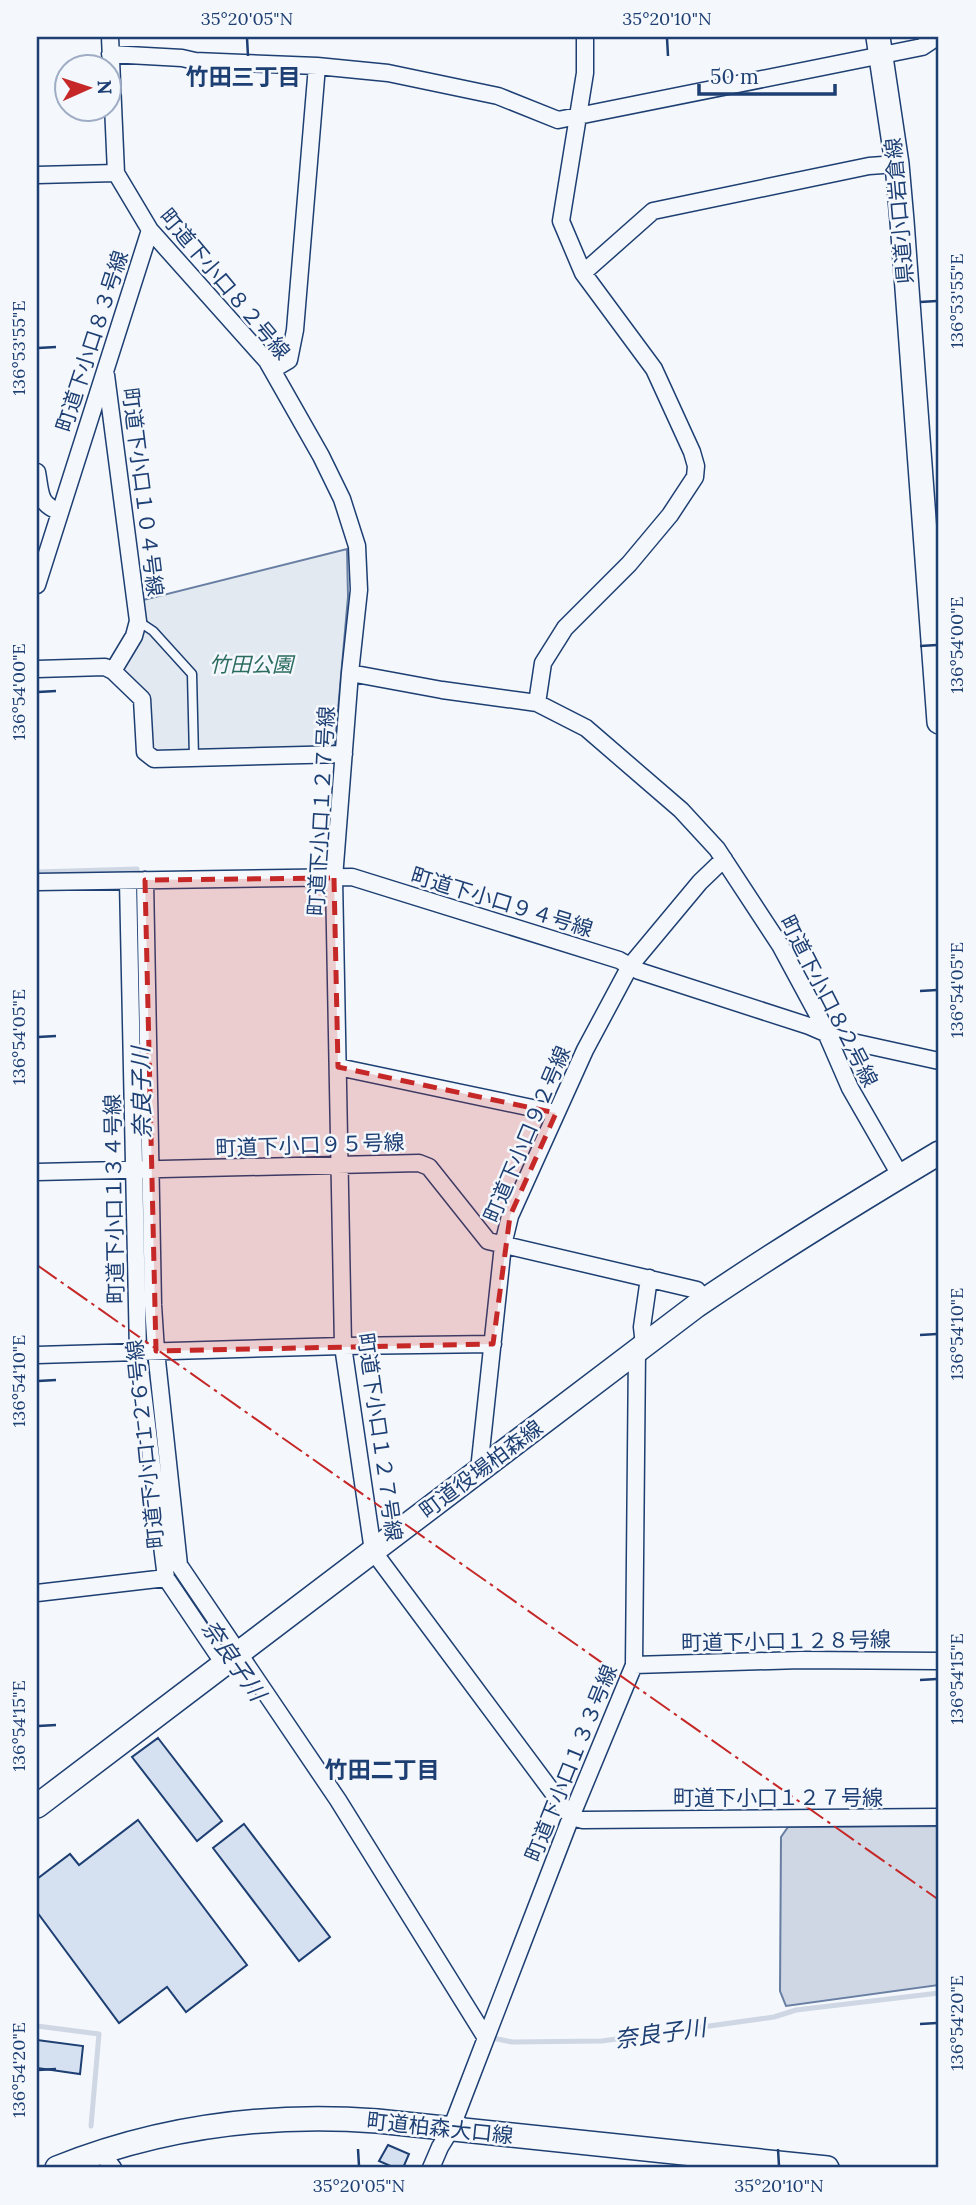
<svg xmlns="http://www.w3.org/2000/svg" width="976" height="2205" viewBox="0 0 976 2205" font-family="Lora,'Noto Sans JP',serif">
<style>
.green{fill:#e3e9f0;stroke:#687fa3;stroke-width:2}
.water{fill:#cfd7e4;stroke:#687fa3;stroke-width:2}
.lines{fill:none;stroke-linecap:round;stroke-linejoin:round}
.stream{stroke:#cfd7e4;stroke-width:5}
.building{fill:#d5e0f0;stroke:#1d3f73;stroke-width:2}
.lane-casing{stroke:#1d3f73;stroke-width:11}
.street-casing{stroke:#1d3f73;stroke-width:19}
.secondary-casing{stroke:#1d3f73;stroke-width:26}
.lane{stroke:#f4f7fb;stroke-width:8}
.street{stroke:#f4f7fb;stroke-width:16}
.secondary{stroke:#f4f7fb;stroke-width:23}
.power{stroke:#c62828;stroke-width:2;stroke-dasharray:24 5 3.5 5;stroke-linecap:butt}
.marked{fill:#c62828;fill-opacity:0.2;stroke:#c62828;stroke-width:5;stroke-dasharray:14 9;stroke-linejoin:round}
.ticks{fill:none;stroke:#1d3f73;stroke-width:2.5}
.labels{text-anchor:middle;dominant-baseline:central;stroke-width:5;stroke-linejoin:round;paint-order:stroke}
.street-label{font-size:21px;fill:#1d3f73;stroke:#f4f7fb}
.park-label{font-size:21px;font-style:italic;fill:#2c6c60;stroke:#f4f7fb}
.neighbourhood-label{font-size:23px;font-weight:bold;fill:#1d3f73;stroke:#f4f7fb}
.water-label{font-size:23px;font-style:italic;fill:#1d3f73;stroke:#f4f7fb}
.neatline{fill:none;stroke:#1d3f73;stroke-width:2.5}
.ticks-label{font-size:18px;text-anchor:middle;fill:#1d3f73}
</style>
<rect width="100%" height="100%" fill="#f4f7fb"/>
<!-- green -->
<path class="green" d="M347,549L348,597L335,744L328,750L155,752L149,746L147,697L125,675L123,662L139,601Z"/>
<!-- water -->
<path class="water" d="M939,1826V1985L786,2006L780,1991L781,1837L788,1827Z"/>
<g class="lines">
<!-- stream -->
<path class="stream" d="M37,872L137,869L140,1032
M146,1308V1339L157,1434
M173,1566L174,1575L229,1654
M37,2026L99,2034L91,2126
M488,2037L512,2042L602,2041L774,2017L796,2010L939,1993"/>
</g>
<!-- building -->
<path class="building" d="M158,1738L222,1821L197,1841L132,1757Z
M138,1820L247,1965L186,2012L167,1987L119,2023L37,1912V1879L70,1854L79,1865Z
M244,1824L330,1937L299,1961L213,1848Z
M37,2040L83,2046L80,2074L37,2068Z
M388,2145L409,2154L403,2168H395L379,2161Z"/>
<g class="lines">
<!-- lane casing -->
<g class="lane-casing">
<path id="lane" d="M138,621L153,631L192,674L194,758"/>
</g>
<!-- street casing -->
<g class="street-casing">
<path id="street" d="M110,37L116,173L150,230L267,361L321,456L342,499L357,546L359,590L350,673L442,690L537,703L586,728L681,810L717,849L780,945L820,1019L850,1088L900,1175
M110,54L182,58L195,61L317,66L388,73L498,96L558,120L922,47L931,41L934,37
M37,175L116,173
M583,273L653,211L869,166L897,164
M272,370L289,360L295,330L317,66
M106,375L138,621L134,636L113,671
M37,472C41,493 38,504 60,512
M37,585L150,230
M37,669L105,667L113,671L142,699L145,752L154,759L344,754
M350,673L334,878L343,1346L373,1551L571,1817L583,1820L939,1817
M537,703L543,663L565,628L629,564L670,515L695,477L696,466L692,452L654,369L583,273L561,221L585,73V37
M145,880L153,1305L156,1351L179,1565L338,1800L486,2038
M128,881L138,1352L166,1578L224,1664
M37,882L352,877L619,960L639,971L809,1026L839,1039L939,1061
M338,1067L556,1113
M37,1172L419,1163L429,1167L488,1241L697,1290L704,1301
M644,1345L642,1327L649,1278
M37,1355L343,1346L493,1344
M479,1470L503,1245L510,1216L585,1050L630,966L700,882L724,859
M37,1593L166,1578
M634,1665L801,1660L939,1661
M101,2152L113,2168
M431,2168L440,2147L451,2129L571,1817L634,1665L637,1350"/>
</g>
<!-- secondary casing -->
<g class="secondary-casing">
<path id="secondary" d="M878,37L897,164L902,221L939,722
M37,1806L696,1306C775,1252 857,1202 939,1153
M57,2168C159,2127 268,2113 377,2121L827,2168"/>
</g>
<!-- lane -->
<use href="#lane" class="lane"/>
<!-- street -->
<use href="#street" class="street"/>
<!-- secondary -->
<use href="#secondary" class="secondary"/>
<!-- power -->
<path class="power" d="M37,1265L939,1900"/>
</g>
<!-- marked area -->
<path class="marked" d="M334,878L338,1067L556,1113L510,1216L493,1344L156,1351L145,880Z"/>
<!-- ticks -->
<path class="ticks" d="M247,38L248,56M667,38L668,56M920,302L937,301M38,348L56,347M920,646L937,645M38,692L56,691M920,991L937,990M38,1037L56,1036M920,1335L937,1334M38,1381L56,1380M920,1680L937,1679M38,1726L56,1725M920,2024L937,2023M38,2070L56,2069M358,2149L359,2166M778,2149L779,2166"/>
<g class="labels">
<!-- street labels -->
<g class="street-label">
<text transform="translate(899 211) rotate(-95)">県道小口岩倉線</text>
<text transform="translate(225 284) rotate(50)">町道下小口８２号線</text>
<text transform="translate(92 341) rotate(-72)">町道下小口８３号線</text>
<text transform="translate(143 492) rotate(83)">町道下小口１０４号線</text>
<text transform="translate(321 811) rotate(-87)">町道下小口１２７号線</text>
<text transform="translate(502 902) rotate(17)">町道下小口９４号線</text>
<text transform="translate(829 1001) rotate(63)">町道下小口８２号線</text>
<text transform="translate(527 1134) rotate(-67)">町道下小口９２号線</text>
<text transform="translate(310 1145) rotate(-2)">町道下小口９５号線</text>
<text transform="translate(114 1199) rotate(-91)">町道下小口１３４号線</text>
<text transform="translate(380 1437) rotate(82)">町道下小口１２７号線</text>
<text transform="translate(145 1444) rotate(-96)">町道下小口１２６号線</text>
<text transform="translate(481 1469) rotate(-37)">町道役場柏森線</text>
<text transform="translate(786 1641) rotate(-1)">町道下小口１２８号線</text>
<text transform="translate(571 1763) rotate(-68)">町道下小口１３３号線</text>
<text x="778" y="1797">町道下小口１２７号線</text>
<text transform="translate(440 2128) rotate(6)">町道柏森大口線</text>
</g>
<!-- park labels -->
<g class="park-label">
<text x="251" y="664">竹田公園</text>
</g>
<!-- neighbourhood labels -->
<g class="neighbourhood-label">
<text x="243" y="76">竹田三丁目</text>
<text x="382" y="1769">竹田二丁目</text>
</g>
<!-- water labels -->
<g class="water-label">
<text transform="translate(141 1093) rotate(-91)">奈良子川</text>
<text transform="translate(234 1660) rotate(55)">奈良子川</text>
<text transform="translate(660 2033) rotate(-8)">奈良子川</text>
</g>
</g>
<!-- border -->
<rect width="976" height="2205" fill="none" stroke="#f4f7fb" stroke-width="77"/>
<!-- north arrow -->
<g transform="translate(88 88) rotate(87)"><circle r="33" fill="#f4f7fb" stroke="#9eadc5" stroke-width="2"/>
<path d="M0-5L12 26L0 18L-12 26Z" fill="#c62828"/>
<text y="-10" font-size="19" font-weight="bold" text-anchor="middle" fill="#1d3f73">N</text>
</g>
<!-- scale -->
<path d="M699 84v10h136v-10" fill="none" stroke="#1d3f73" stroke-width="3.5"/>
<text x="710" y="84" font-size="21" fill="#1d3f73" stroke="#f4f7fb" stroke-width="5" paint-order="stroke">50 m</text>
<rect x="38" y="38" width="899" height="2128" class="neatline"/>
<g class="ticks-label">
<text x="247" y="25">35°20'05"N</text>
<text x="667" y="25">35°20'10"N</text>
<text transform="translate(957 301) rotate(-90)" y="6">136°53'55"E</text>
<text transform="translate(19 348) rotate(-90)" y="6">136°53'55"E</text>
<text transform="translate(957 645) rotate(-90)" y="6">136°54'00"E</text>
<text transform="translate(19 692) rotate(-90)" y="6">136°54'00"E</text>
<text transform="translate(957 990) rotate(-90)" y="6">136°54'05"E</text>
<text transform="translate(19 1037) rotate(-90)" y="6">136°54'05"E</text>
<text transform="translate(957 1334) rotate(-90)" y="6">136°54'10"E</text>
<text transform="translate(19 1381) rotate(-90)" y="6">136°54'10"E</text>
<text transform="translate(957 1679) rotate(-90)" y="6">136°54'15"E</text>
<text transform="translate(19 1726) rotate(-90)" y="6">136°54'15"E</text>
<text transform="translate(957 2023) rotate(-90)" y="6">136°54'20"E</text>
<text transform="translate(19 2070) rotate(-90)" y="6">136°54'20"E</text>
<text x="359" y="2192">35°20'05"N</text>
<text x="779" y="2192">35°20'10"N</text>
</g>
</svg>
